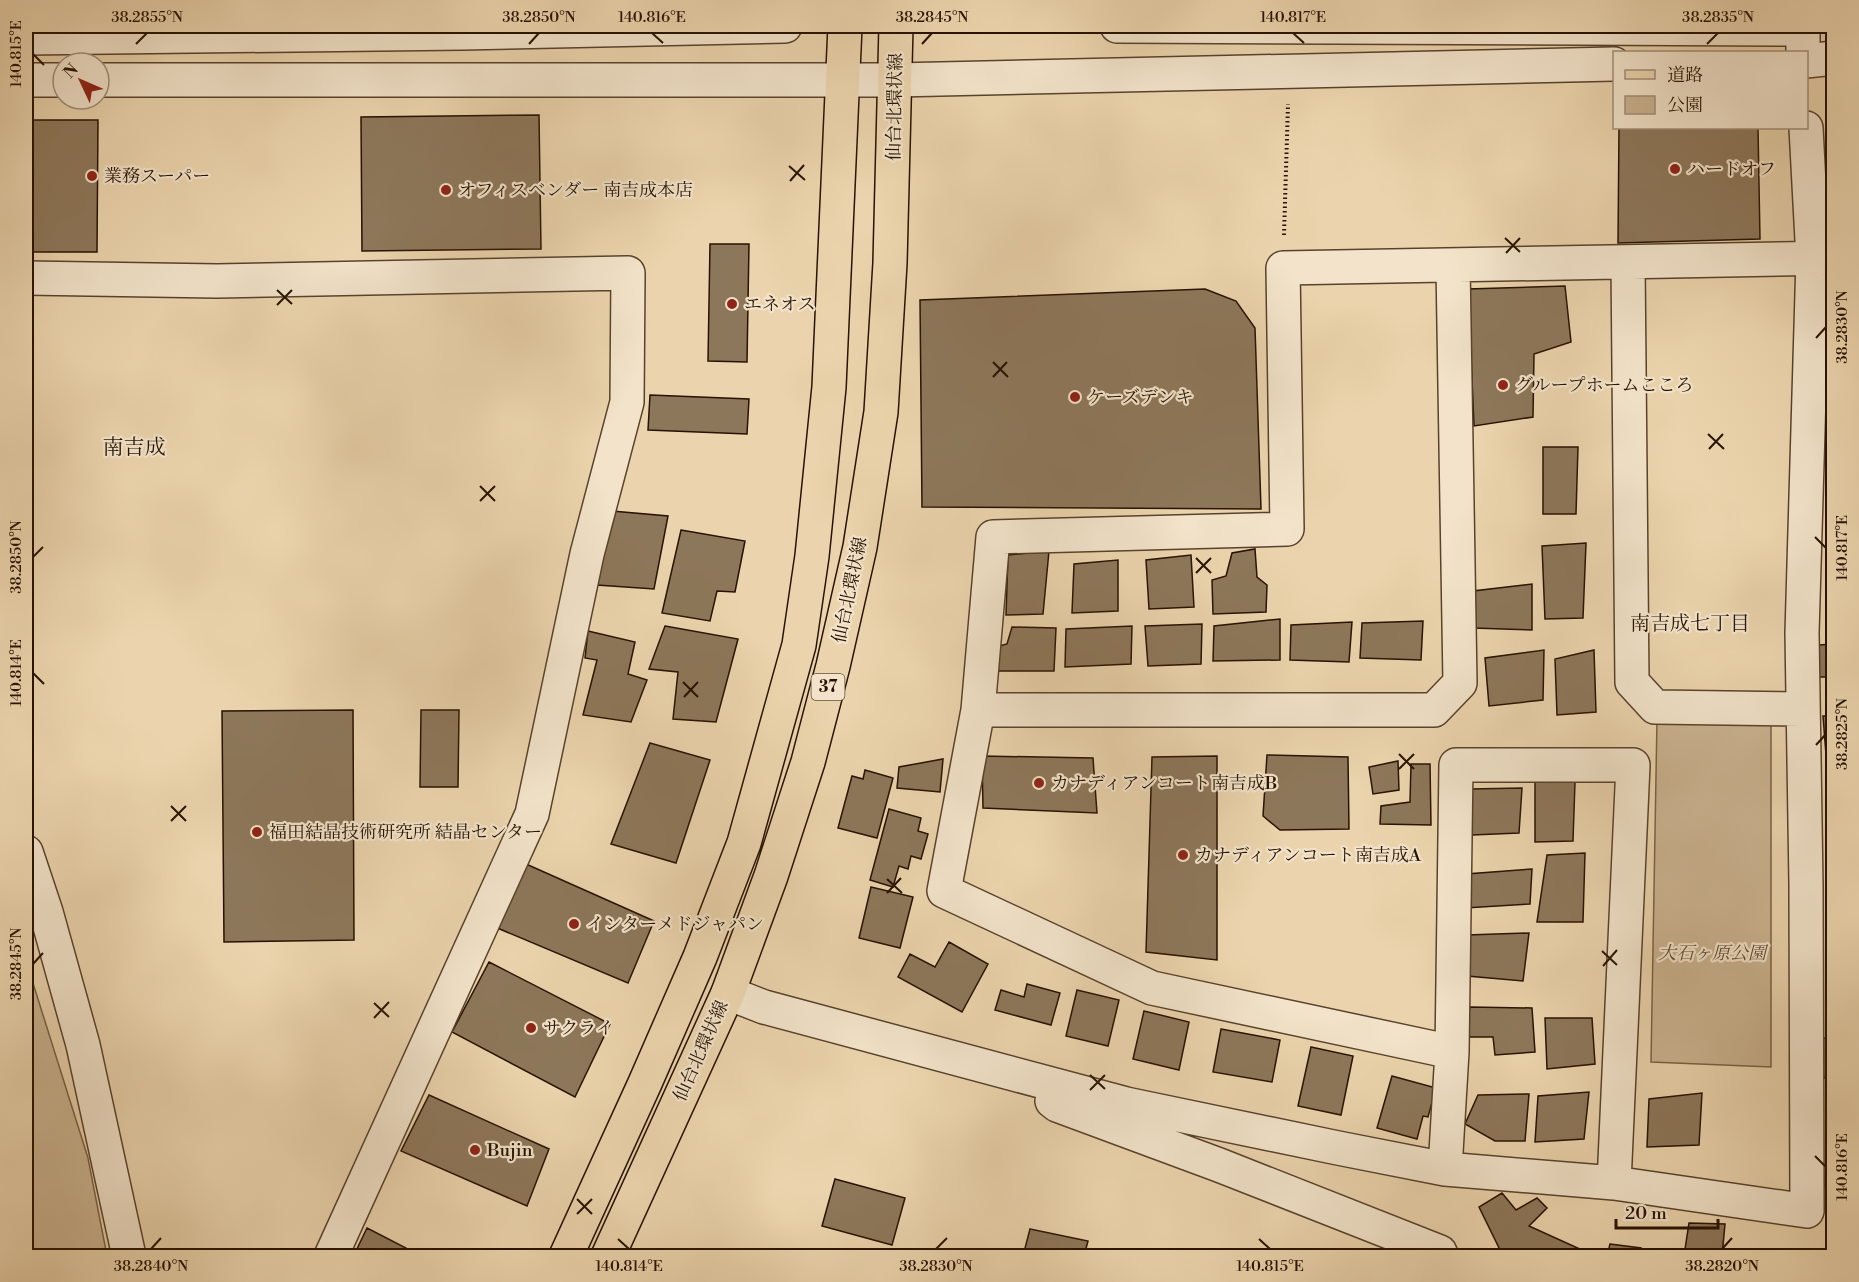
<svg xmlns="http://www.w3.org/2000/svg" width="1859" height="1282" viewBox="0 0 1859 1282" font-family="'Libre Bodoni','Noto Serif JP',serif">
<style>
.green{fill:#cab390;stroke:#786248;stroke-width:1.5}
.building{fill:#8d775a;stroke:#271201;stroke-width:1.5}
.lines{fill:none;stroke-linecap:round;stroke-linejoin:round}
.minor-casing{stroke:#58422c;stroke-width:36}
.tertiary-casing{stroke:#58422c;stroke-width:36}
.primary-casing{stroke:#271201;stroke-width:36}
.path{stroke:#271201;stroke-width:4;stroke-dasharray:1.5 3;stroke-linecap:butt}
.minor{stroke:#f2e3ca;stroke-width:33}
.tertiary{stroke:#f2e3ca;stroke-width:33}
.primary{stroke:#ebd4ad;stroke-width:33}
.ticks{fill:none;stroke:#271201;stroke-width:2}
.poi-dot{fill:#8f2418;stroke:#f2e3ca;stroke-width:2}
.labels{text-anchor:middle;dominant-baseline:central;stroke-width:4.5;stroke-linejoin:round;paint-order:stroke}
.shield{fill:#f2e3ca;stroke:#64513d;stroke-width:1.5}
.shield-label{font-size:16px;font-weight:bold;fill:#271201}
.street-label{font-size:18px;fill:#271201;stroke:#f2e3ca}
.poi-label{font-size:18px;fill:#271201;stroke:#f2e3ca;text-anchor:start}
.park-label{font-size:18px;font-style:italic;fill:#604a33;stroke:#f2e3ca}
.neighbourhood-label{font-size:20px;fill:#271201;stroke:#f2e3ca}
.quarter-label{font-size:21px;fill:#271201;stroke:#f2e3ca}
.neatline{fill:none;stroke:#271201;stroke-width:2}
.ticks-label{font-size:15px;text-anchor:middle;fill:#271201}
</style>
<rect width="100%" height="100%" fill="#ebd4ad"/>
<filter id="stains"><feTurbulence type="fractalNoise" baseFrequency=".00333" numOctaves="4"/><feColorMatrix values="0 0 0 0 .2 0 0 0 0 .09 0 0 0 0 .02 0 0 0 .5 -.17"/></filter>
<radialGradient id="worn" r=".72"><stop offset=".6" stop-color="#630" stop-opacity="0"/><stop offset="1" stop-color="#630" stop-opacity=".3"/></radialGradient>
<!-- green -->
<path class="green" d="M1657,719L1771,721V1067L1651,1062Z
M26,961L88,1158L107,1256H26Z"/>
<!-- building -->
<path class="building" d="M539,115L541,249L362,251L361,117Z
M26,120H98L97,252H26Z
M1619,128H1758L1760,239L1618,243Z
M1830,169H1834V223Z
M710,244H749L747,362L708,361Z
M1565,286L1571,342L1534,354L1533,417L1474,426L1468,289Z
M1205,289L1236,301L1255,328L1261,509L922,507L920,300Z
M650,395L749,399L747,434L648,430Z
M1543,447H1578L1576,514H1543Z
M612,511L668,516L654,589L597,585Z
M681,530L745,541L735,592L717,591L710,621L662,613Z
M1586,543L1583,618L1545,619L1542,546Z
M1255,549L1257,577L1267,585L1266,612L1213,614L1212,580L1226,576L1232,553Z
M1049,551L1043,614L1006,615L1008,555Z
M1191,555L1194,607L1149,609L1146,560Z
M1118,560V611L1072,613L1074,564Z
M1532,584V630L1473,628V591Z
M1280,619V660L1213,661L1214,626Z
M1423,621L1421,660L1360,658L1362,623Z
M1352,622L1349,662L1290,660L1291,625Z
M1202,624L1201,664L1148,666L1145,626Z
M665,626L738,639L716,722L673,719L678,672L649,669Z
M1132,626L1131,664L1065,667L1066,629Z
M1012,627L1056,628L1054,671H994L995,647L1007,644Z
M588,631L635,642L628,674L647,680L631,722L583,715L597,660L585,658Z
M1834,644V677H1816L1819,645Z
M1544,650L1543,700L1489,706L1485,658Z
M1594,650L1596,712L1557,715L1555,659Z
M353,710L354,940L224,942L222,711Z
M421,710H459L458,787H420Z
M1823,716H1834V754L1826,755Z
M650,743L710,760L676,863L611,844Z
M1267,755L1348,757L1349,829L1280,830L1263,816Z
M982,756L1093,758L1097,813L983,808Z
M1217,756V960L1146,952L1152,757Z
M943,759L940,792L897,788L899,767Z
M1398,761L1399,790L1373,794L1369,767Z
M1411,764H1430L1431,825L1380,824L1381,806L1410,802Z
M865,770L893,778L877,838L838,828L852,776L863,779Z
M1535,781L1575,782L1573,841L1535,842Z
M1834,787V845L1828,846L1826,788Z
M1522,788L1519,833L1472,835L1470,789Z
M889,809L921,818L918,831L928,834L921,859L911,856L908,869L899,866L893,887L870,880Z
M1585,853L1583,922H1537L1547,855Z
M526,864L654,921L628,983L495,927Z
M1532,869L1530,904L1465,908L1466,874Z
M871,887L913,897L900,948L859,938Z
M1529,933L1523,981L1467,976V935Z
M949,942L988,964L962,1012L898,977L910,954L935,967Z
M489,962L610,1024L575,1097L452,1032Z
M1027,984L1060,993L1051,1025L995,1010L1001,990L1024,997Z
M1077,990L1119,1000L1108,1046L1066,1036Z
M1470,1007L1532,1008L1535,1052L1495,1055L1493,1037H1464Z
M1144,1011L1189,1022L1179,1070L1133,1059Z
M1545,1018H1592L1595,1064L1547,1069Z
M1221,1029L1280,1040L1272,1082L1213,1072Z
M1818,1038H1834V1078H1824Z
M1311,1047L1353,1056L1341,1115L1298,1106Z
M1392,1076L1436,1088L1428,1117L1423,1116L1417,1139L1377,1128Z
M1589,1092L1584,1139L1535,1142L1538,1096Z
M1702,1093L1699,1145L1647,1147L1649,1099Z
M1529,1094L1525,1141H1495L1465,1124L1478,1095Z
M429,1095L549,1149L527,1206L401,1151Z
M1826,1148H1834V1188H1825Z
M835,1179L905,1198L892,1245L822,1226Z
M1502,1193L1516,1210L1537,1198L1547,1208L1529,1226L1593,1255L1592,1256H1503L1479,1207Z
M1689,1223L1725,1224L1722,1256H1684Z
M367,1228L406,1248L402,1256H360L355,1253Z
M1030,1229L1088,1241L1084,1256H1023Z
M1610,1244L1641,1248L1640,1256H1607Z
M1811,1251V1256H1753V1255Z"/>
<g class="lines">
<!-- minor casing -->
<g class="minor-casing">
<path id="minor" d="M1806,61L1834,58
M1628,263L1632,682L1655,707L1803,709
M26,278L217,281L628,273L627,402L587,554L532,814L331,1256
M978,710H1434L1460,683L1453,266
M26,852L46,912L83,1045L129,1256
M728,993L764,1007L1126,1104L1338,1148L1445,1169L1614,1183L1807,1211L1806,885L1802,633L1813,259L1806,128
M1452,1052L1152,988L944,891L978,710L993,537L1287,529L1283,268L1834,258
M1052,1101L1057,1105L1219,1165L1440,1252V1256
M1445,1169L1452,1052L1456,765H1633L1614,1183"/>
</g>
<!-- tertiary casing -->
<g class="tertiary-casing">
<path id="tertiary" d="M1117,26L1803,29V52
M26,38L463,33L785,26
M26,80H63
M99,80H896L1614,64"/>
</g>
<!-- primary casing -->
<g class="primary-casing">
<path id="primary" d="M566,1256L645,1083L700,957L744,843L799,645L812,556L829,387L845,26
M608,1256L728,993L771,876L808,762L833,666L860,547L881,412L890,263L896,26"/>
</g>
<!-- path -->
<path class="path" d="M1284,235L1288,104"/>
<!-- minor -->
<use href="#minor" class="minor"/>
<!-- tertiary -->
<use href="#tertiary" class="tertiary"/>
<!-- primary -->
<use href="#primary" class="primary"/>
</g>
<!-- ticks -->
<path class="ticks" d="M652,33L663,43M1293,33L1304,43M136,44L147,33M529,44L539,33M922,44L932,33M1707,44L1718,33M33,54L44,65M789,166L805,180M790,181L804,165M1505,238L1520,252M1506,253L1520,238M277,290L292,304M277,305L292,290M1816,338L1826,327M993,362L1008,377M993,377L1007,362M1708,434L1724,449M1709,449L1723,434M480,486L495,501M480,501L495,486M1815,537L1826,548M33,557L43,547M1196,558L1211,573M1196,573L1211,558M33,673L44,684M683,682L698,697M684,697L698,682M1816,745L1826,734M1399,754L1414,769M1399,769L1414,754M171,806L186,821M171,821L186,806M887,879L902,893M887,893L901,878M1602,951L1617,965M33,964L43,953M1603,966L1617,950M374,1003L389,1017M374,1018L389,1002M1090,1075L1105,1089M1090,1090L1105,1075M1815,1156L1826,1167M577,1199L592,1214M577,1214L592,1199M618,1239L629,1249M1259,1239L1270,1249M151,1249L161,1238M936,1249L947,1238M1722,1249L1732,1238"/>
<!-- markers -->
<g class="poi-dot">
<circle cx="1675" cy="169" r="6"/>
<circle cx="92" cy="176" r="6"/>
<circle cx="446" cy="190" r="6"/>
<circle cx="732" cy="304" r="6"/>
<circle cx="1503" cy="385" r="6"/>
<circle cx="1075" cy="397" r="6"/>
<circle cx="1039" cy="783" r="6"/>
<circle cx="257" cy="832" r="6"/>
<circle cx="1183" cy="855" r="6"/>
<circle cx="574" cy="924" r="6"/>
<circle cx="531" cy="1028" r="6"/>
<circle cx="475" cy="1150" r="6"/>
</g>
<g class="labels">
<!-- shield labels -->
<rect class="shield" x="811.5" y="674" width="33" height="26" rx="4.5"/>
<g class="shield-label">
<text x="828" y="687">37</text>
</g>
<!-- street labels -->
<g class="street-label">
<text transform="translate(895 107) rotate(-89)">仙台北環状線</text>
<text transform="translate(850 590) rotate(-78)">仙台北環状線</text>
<text transform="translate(701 1051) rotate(-66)">仙台北環状線</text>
</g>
<!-- poi labels -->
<g class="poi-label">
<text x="1687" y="169">ハードオフ</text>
<text x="104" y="176">業務スーパー</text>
<text x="458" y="190">オフィスベンダー 南吉成本店</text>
<text x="744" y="304">エネオス</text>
<text x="1515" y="385">グループホームこころ</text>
<text x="1087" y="397">ケーズデンキ</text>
<text x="1051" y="783">カナディアンコート南吉成B</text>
<text x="269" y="832">福田結晶技術研究所 結晶センター</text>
<text x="1195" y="855">カナディアンコート南吉成A</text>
<text x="586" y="924">インターメドジャパン</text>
<text x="543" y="1028">サクライ</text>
<text x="487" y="1150">Bujin</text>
</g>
<!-- park labels -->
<g class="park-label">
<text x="1712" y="953">大石ヶ原公園</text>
</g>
<!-- neighbourhood labels -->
<g class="neighbourhood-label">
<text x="1690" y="624">南吉成七丁目</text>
</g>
<!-- quarter labels -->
<g class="quarter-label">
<text x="134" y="448">南吉成</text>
</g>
</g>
<!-- margin -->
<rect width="1859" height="1282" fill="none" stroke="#ebd4ad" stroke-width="66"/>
<!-- legend -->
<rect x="1613" y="51" width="195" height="78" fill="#f2e3ca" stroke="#a18f7a" stroke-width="1.5"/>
<rect x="1625" y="70" width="30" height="9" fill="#ebd4ad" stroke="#a18f7a" stroke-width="1.5"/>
<text x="1667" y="81" font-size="18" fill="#271201">道路</text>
<rect x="1625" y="96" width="30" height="18" fill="#cab390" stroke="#a18f7a" stroke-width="1.5"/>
<text x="1667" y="111" font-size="18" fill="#271201">公園</text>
<!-- north arrow -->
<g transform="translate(81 81) rotate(314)"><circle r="28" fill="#f2e3ca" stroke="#a18f7a" stroke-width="1.5"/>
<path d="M0-4.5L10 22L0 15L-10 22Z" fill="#8f2418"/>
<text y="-9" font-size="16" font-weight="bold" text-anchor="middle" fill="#271201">N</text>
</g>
<!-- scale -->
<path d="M1616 1219v9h102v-9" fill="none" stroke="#271201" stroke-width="3"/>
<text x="1625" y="1219" font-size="18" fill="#271201" stroke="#f2e3ca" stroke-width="4.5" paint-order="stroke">20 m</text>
<rect x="33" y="33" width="1793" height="1216" class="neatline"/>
<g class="ticks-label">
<text x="147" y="22">38.2855°N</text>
<text x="539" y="22">38.2850°N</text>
<text x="652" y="22">140.816°E</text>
<text x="932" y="22">38.2845°N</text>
<text x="1293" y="22">140.817°E</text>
<text x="1718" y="22">38.2835°N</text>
<text transform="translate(16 54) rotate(-90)" y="5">140.815°E</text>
<text transform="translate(1842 327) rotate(-90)" y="5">38.2830°N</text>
<text transform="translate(1842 548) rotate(-90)" y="5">140.817°E</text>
<text transform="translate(16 557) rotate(-90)" y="5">38.2850°N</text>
<text transform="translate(16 673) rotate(-90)" y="5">140.814°E</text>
<text transform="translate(1842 734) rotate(-90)" y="5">38.2825°N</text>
<text transform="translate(16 964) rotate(-90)" y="5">38.2845°N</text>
<text transform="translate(1842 1167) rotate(-90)" y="5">140.816°E</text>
<text x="151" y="1271">38.2840°N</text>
<text x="629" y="1271">140.814°E</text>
<text x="936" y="1271">38.2830°N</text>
<text x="1270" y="1271">140.815°E</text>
<text x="1722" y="1271">38.2820°N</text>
</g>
<rect width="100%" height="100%" filter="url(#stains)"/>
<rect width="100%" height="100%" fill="url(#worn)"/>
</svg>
